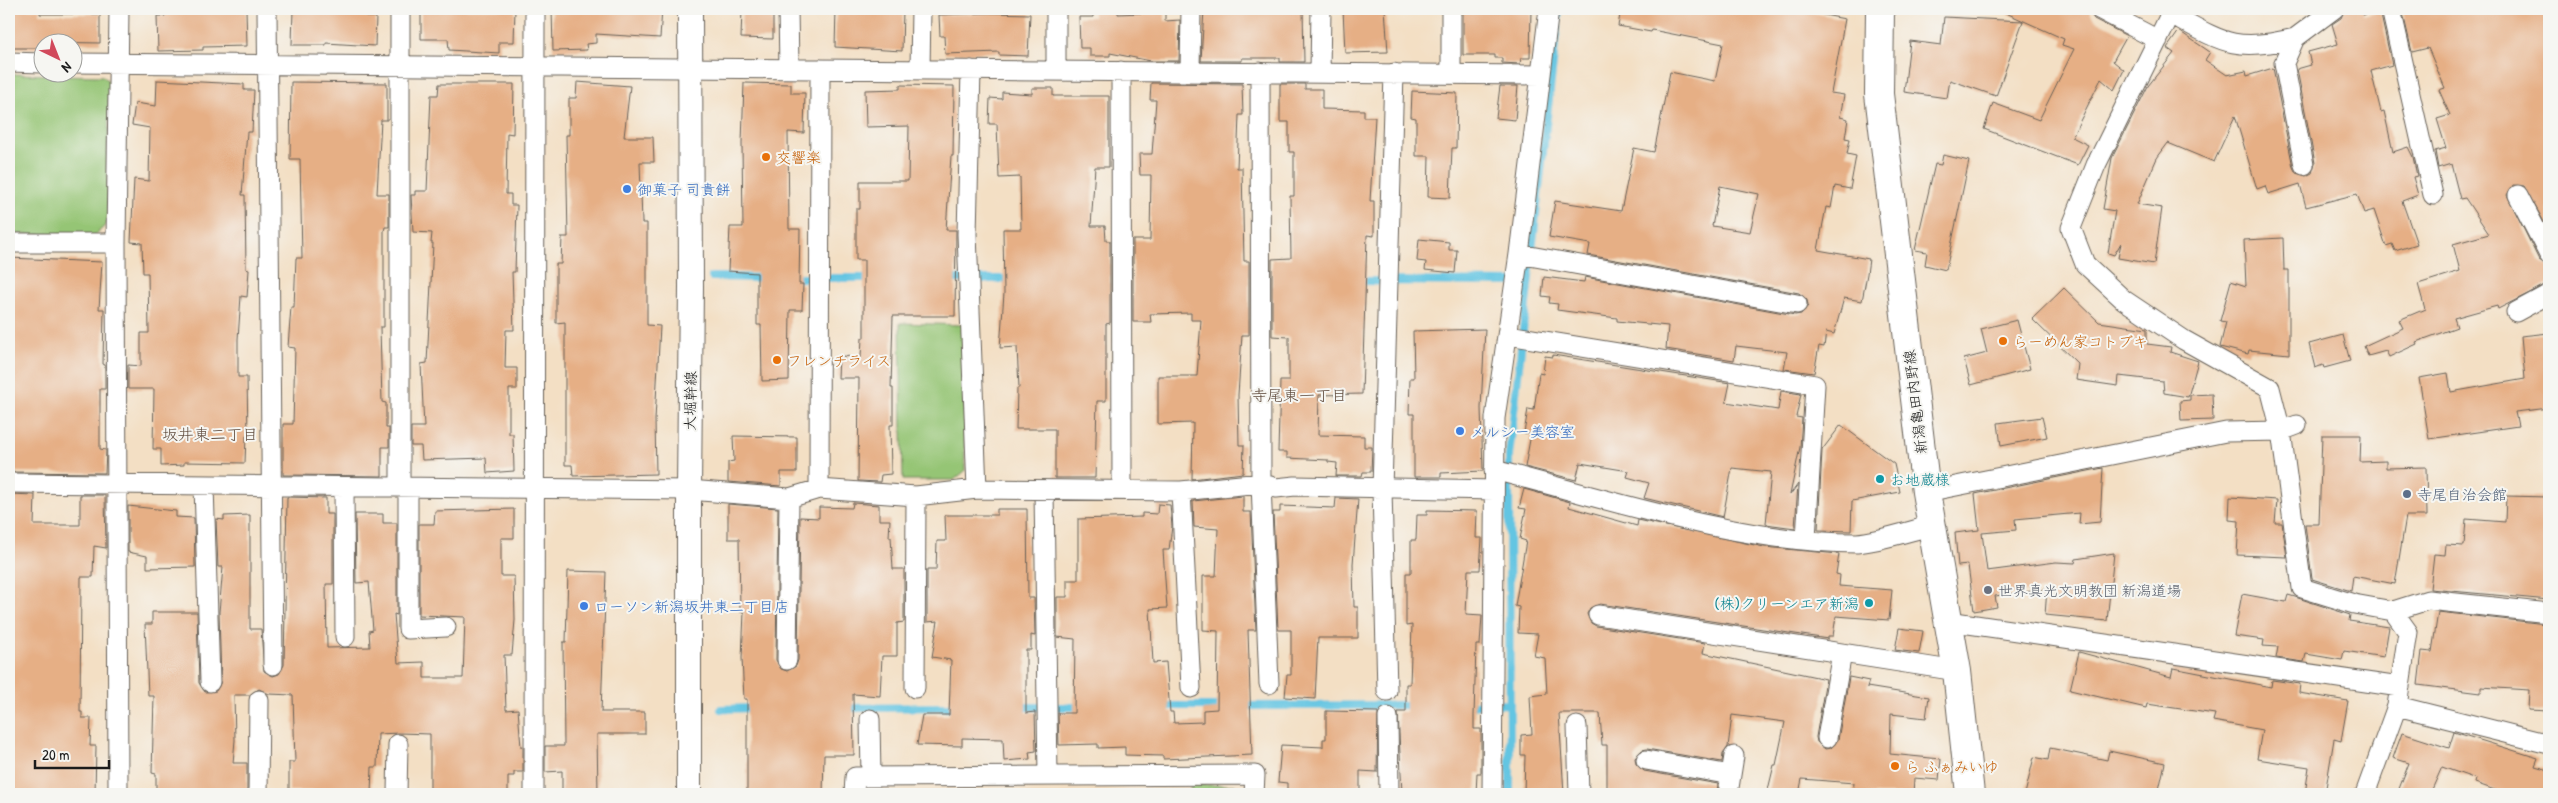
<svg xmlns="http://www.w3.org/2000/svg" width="2558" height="803" viewBox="0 0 2558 803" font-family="'Patrick Hand','Klee One',sans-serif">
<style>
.green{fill:#95c575;stroke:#587048}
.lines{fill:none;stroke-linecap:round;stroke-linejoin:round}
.stream{stroke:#64c5e2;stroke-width:8}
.building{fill:#e6af85;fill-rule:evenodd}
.minor-casing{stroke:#676057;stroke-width:21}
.tertiary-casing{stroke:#676057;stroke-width:26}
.primary-casing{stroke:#676057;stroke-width:30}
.minor{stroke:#fff;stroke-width:19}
.tertiary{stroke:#fff;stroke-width:24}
.primary{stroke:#fff;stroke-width:28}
.food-dot{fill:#e8710a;stroke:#f6f6f2;stroke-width:2}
.shop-dot{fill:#3f7fe0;stroke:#f6f6f2;stroke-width:2}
.culture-dot{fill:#0f9aa8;stroke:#f6f6f2;stroke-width:2}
.service-dot{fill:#5c6f8a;stroke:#f6f6f2;stroke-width:2}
.worship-dot{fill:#6b7280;stroke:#f6f6f2;stroke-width:2}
.labels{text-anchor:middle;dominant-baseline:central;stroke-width:4;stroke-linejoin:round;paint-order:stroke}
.food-label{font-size:15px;fill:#c56008;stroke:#f6f6f2;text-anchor:start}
.shop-label{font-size:15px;fill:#366cbe;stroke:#f6f6f2;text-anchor:start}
.street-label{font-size:15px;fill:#1c1c1c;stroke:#f6f6f2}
.culture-label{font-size:15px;fill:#0d838f;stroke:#f6f6f2;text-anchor:start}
.service-label{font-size:15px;fill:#4e5e75;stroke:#f6f6f2;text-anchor:start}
.worship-label{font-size:15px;fill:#5b616d;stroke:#f6f6f2;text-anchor:start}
.neighbourhood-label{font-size:16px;fill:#634f41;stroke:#f6f6f2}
</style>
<rect width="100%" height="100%" fill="#f6f6f2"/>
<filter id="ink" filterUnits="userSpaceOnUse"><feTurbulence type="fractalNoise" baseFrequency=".02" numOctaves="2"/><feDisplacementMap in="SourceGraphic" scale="10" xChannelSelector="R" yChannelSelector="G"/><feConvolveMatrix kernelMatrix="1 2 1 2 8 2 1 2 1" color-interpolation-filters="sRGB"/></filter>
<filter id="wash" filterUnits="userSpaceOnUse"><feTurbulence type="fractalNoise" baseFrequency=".0096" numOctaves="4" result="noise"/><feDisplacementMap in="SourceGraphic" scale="20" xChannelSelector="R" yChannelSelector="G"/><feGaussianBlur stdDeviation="1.12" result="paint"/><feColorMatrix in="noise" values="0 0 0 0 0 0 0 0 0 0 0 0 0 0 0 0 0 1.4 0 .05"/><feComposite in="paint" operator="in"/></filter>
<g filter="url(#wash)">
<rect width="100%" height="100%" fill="#f3dfc4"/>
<!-- green -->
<path class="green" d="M9,74L103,76L109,82L107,224L95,235L9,234Z
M900,323L963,325L965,471L954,480H903Z
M1190,785H1235L1244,794H1191Z"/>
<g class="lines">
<!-- stream -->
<path class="stream" d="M712,277L765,278
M789,278H873
M947,279H1013
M1357,281L1528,282
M1465,705L1510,704
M1160,706H1226
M1240,706L1416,705
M1018,707H1084
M845,708L959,707
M721,709L756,708
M1510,794L1509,456L1559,9"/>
</g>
<g id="blocks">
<!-- building -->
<path class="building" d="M9,9H40V14H100V43L42,42L40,43V48H13V41H9Z
M165,9H246L247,46L203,47V50L158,51L157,16H165Z
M293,9H367L366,17H376L375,46L326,43V45H292Z
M421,9H515L514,42H499V53L449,50L448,39H421Z
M552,9H662L660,38L596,34V43L586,44L587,50L553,51Z
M742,9H773V39L741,38Z
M836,9H903L902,51L835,47Z
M1093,9H1118V14L1165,12V21L1180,20L1179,61H1151L1110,53V56H1090V48H1080L1079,17H1093Z
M1204,9H1303L1304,62H1280V58H1242V61H1201Z
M1343,9H1385L1388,52L1345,53Z
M1463,9H1531L1530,58H1521L1520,64L1502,63V58H1495V55H1463Z
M1621,9H1793L1845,19L1831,93L1844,95L1840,117L1848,119L1845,138L1850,139L1847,154L1856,156L1850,189L1835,186L1831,208L1826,207L1818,250L1869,259L1867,274L1862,301L1844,298L1834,334L1826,332L1824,347L1819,346L1814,373L1784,369L1787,352L1736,346L1734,360L1666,349L1668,326L1617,321V318L1557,310L1558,304L1549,303L1550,297L1542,296L1544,277L1584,282L1585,277L1795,315L1801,314L1808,306L1807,300L1799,293L1588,255L1590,244L1549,237L1555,201L1621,211L1634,148L1654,152L1670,72L1715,81L1723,44L1652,30L1651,32L1618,26ZM1720,186L1759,194L1750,232L1712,226Z
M1997,9H2088L2094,19L2127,36L2113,61L2124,70L2114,90L2101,79L2072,137L2088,145L2078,165L1984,129L1993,103L2039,120L2074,49L2062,45L2064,39Z
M2345,9H2362L2363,15L2380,11L2392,65L2371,71L2381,112L2384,111L2393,152L2408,147L2413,157L2417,176L2413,177L2418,195L2402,201L2417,244L2395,251L2392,244L2386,246L2374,210L2364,213L2357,194L2306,207L2300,184L2268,194L2265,186L2257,189L2235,116L2214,162L2168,143L2157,158L2137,204L2162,208L2154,264L2118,258L2121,243L2114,255L2108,253L2115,211L2103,209L2112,158L2148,86L2174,53L2167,48L2179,31L2210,52L2205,60L2227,75L2246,71L2247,76L2273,68L2293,167L2296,173L2306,176L2312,173L2315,163L2297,69L2311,65L2308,52L2338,44L2332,24L2341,18Z
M2402,9H2549V231L2524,186L2513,185L2507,195L2539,260L2549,266V283L2498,309L2497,306L2454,318L2457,327L2416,342L2417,344L2389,357L2386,351L2368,356L2364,346L2403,328L2399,320L2425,309L2418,284L2460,271L2453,244L2489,234L2465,198L2460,199L2451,164L2438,168L2435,151L2446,148L2437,119L2450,115L2439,90L2445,88L2428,48L2412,52Z
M991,13L1030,14L1028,56L999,55V52L945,54L944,36H940L939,15Z
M1944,17L2023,21L1996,96L1950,80L1947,98L1904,92L1910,41L1941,45Z
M157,80L244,84V90H254L252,132H247L242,195H245L246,269L249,270L247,297L241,296L238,339V377H247L248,436H246L245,463L184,462V465L161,466V449H153L154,389H128V365L141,366V333H149L148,273H143L142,243L131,242L134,179L149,181L150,128L132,125L135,103L156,106Z
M291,82L387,83V120H381L377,194H389V227H385L384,231V327H380L382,402L386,403V428H389V447H382V476L283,475V424H293L295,348L288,347L291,307H294L296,258H302L300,159H290Z
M577,82L630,86L624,137H653L654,162H640L642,223H647V325L660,326L655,420L656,474L573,476L572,465H565V322L556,323V264H561L562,237H568L566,135H569V98H576Z
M744,83L791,84V93H805L804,133L788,132L789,229H800L799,284H803L802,310H790L789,380L762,381L761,325H757V273L728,271L730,227H743L742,143Z
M1151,83L1242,84L1243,115H1239L1237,168H1242L1244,261H1249V335H1242L1238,395L1239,445H1244L1243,473L1192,479L1193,423L1158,424V376H1197L1201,320H1191V313L1150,314L1151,322H1133V240H1150L1151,175H1140L1139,154H1152L1156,100H1150Z
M439,84H514L513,134L507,133L506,194H511V205H517L515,272H512L514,330H506L505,368H517V389H509V434H513L514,471L487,473L486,458L422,460L421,446H411V427H424L421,364L427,363L433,243H431L432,233L413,232L411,195H415V191H427L431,95H438Z
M1280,84H1305V89H1322V109L1364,110V117H1375L1370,201H1374V236L1367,235L1362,394L1319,395L1318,435L1364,436V447H1372L1371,472H1363L1362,476H1336L1337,463L1328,462V460L1287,458V452H1278L1280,381H1289V337L1272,336V259L1291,258L1290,196H1294V152H1289V122H1280Z
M900,85L954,86L953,156H951L946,230H956L955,316H893L891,388H893V425H890L891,474L881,475L880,482L858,481L859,378H838L839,356L861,357L862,338H864V260H856V209H860V181H908L909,126L866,127L865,90L900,89Z
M1500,86H1518L1515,120L1496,118Z
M1032,88H1053V96H1109V167H1095L1091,226H1105L1106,241H1110V323L1106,324V401H1097L1095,478H1055V429H1016L1017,388H1019L1017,347L1000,348L1004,293L1003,229H1021L1020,177L999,178L997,124H989L990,98L1002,99V92L1032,94Z
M1412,91L1457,93L1456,148H1452L1450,198L1428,197L1429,156H1416V118L1411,117Z
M1943,155L1969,161L1946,270L1925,265L1927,252L1915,250L1935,164L1941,165Z
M2283,238L2284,270H2289V354L2249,350L2248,354L2220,347L2226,322L2220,321L2231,281L2246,286L2244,240Z
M1419,239L1449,242V250H1457L1455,273L1425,270L1426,262L1417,261Z
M9,258L102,262L99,309H104L103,364L105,365V389H100V449L106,450L105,473L9,472Z
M2064,288L2099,322L2147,329V344L2171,347L2170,352L2198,361L2188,397L2164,393L2163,381L2119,376L2118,386L2076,380L2078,364L2032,319Z
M2017,320L2030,369L1971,385L1964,359L1987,353L1981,329Z
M1485,329L1481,408L1483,471L1441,473V477H1414V414H1409L1410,378H1414L1413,331Z
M2549,333V408L2515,412L2518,426L2429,439L2419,378L2448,373L2451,392L2525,379L2521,336Z
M2343,335L2350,361L2324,368L2323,365L2315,368L2309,344Z
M1553,355L1730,383L1726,402L1778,410L1781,391L1801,394L1796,417L1802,418L1800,447L1790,495L1798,484L1795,528L1766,524L1771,472L1732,468L1723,517L1644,498L1649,483L1627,477L1629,471L1580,463L1576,480L1525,467L1531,434L1524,433L1528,409L1534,410L1539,373L1543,374L1545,356L1553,357Z
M2212,394L2213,420L2181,421L2180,401L2190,400V395Z
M2042,417L2047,437L2001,446L1998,423Z
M1841,425L1894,464L1900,492L1852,501L1851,531L1818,530L1822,450Z
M2322,435H2361L2360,462L2386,461V468L2426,467L2427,516H2406L2395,584L2353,576L2351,591L2312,579L2305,524H2319Z
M733,436L797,437V472H781V486L728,482V462L734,461Z
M2103,468L2100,522L2079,524L2080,513L2015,519L2016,530L1982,533L1987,571L2056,562L2075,563L2076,559L2114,553L2107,621L2045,615L2047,589L1995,596L1997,607L1974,611L1968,565L1958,566L1955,533L1979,530L1975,494Z
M1524,489L1570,502L1569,507L1637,526L1638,520L1764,547L1839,554L1836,574L1840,575L1839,586L1892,590L1889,620L1836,616L1833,636H1828V639L1600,604L1590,608L1587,614L1591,623L1596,626L1705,643L1703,653L1826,679L1816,737L1817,742L1825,749L1831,748L1838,740L1849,677L1869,681L1867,687L1929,697L1926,718L1891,714L1890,754L1941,759L1939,780L1914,778L1913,794H1853L1854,783L1802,779L1799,794H1767L1774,765H1776L1785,722L1732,715L1728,747L1723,754L1722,762L1647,749L1642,750L1635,758L1636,764L1644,771L1718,784L1717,794H1607V745H1602L1600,713H1559L1564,794H1524L1525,755H1521V735L1532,734L1530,696L1547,694L1545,658L1534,656L1538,634L1518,633L1519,607L1515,606L1526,541L1520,539L1526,509L1519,508Z
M9,494L35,495L34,525H80V495H105L106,548L94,546L93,577H81L80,712H82V718H91L90,746H96L95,794H9Z
M1243,496V512H1251L1256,630H1248L1252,755L1163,759V756L1125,755V747L1098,748V744L1059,745L1058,713H1074L1075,639L1057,637V597H1067V580H1078V519L1142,517V513L1157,514L1158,504L1170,505L1172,526L1169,550H1163L1167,608L1150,609L1153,663L1166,662L1170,712H1173L1174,723L1203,722V710L1217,709L1218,631L1203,630V576H1216L1218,529L1194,527L1193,501Z
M2506,496L2549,497V600L2430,589L2434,554L2445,555L2446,545L2464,546L2466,519L2505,522Z
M287,497L326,498V514H333V584H326L327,648L370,647L369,631L373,630L369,582L356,583L355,514H383V523H397V615L394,614L398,663L424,662V678H463L465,617L419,615V524H434L435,511L514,509V538H501V576H514L515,620L512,655H504L506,710L518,709L521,747H523V772H514V776H508V794H430V734L399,733L378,734L377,767H372L371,794H342V791H289V762H295L293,695L269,694L259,689L249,695H234L235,740L233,763H247V794H156V774L152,773L154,696H148L145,624H152V612H197L199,683L205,692L216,691L221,682L219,612L223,567H218L216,519L224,520V516L250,515V629H261L264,671L273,676L279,674L284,665Z
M2230,497L2277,500L2275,523H2282L2287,557L2237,555L2239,521L2229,520Z
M1336,498L1358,499L1353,564L1354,607H1358V638H1318L1315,699L1285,697L1287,675H1291V630H1278L1273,512H1280V506L1335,508Z
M853,503L879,505V520H890L889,537H891L893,569H904V622L897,623V656H882L880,696L853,694L854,755H824L823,794H747V699H744L742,658L744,612H740L739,539H728V504L778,508L776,660L781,669L787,671L796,666L798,660L800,517L819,518V507L852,508Z
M128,506L176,511V517L194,518L195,567L147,568V556L128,552Z
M997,509H1027L1028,598H1034L1035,636L1031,635V650H1026V713L1035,712L1036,751L1029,752L1030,759L1004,761L1003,739L962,738V746L917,745L922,715H949L951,660L932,657L938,621L927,622V570H936L937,541H946L945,515H997Z
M1427,510L1477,511L1476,538H1482L1480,570H1468L1466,614L1482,615L1480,645H1476L1474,716V729H1481V773H1477L1476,794H1402L1398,712H1406V684H1410L1412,625L1406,626V573H1411V540H1416L1417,515H1427Z
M568,571L606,572L601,712H645V734H597L598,794H562V771L545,772V746H564L563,642H566Z
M2242,594L2286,602L2288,595L2295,597L2350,615L2349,621L2389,627L2384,657L2344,651L2342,660L2306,654L2304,662L2276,658L2278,647L2263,646L2264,640L2234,636Z
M2438,612L2546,624L2545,637L2549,638V711L2528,710L2529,690L2481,687V693L2418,685L2422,651L2432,652Z
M1899,628L1923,631L1919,653L1895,650Z
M2079,652L2171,677L2173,668L2271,687L2272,680L2300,684L2299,693L2348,701L2341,741L2334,739L2325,794H2305L2309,767L2257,759L2262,730L2213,721L2215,714L2147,704L2146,708L2070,690Z
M1326,711L1378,712L1377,772L1360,771V794H1287V783L1278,782L1281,745L1323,747V739H1326Z
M2454,732L2538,758L2535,766L2549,770V794H2506L2475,783L2476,779L2442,767L2430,794H2397L2409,763L2393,758L2402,733L2449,748Z
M2050,748L2107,760L2109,751L2165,763L2158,794H2025L2034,757L2048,760Z"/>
</g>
</g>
<g filter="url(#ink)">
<use href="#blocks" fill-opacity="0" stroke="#676057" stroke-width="1"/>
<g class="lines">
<!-- minor casing -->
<g class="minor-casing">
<path id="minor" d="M267,9L273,665
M400,9V487
M788,9L789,68
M2099,9L2158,40
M2173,9L2096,165L2071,228L2085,264L2124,300L2184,340L2270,388L2281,431L2302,588L2354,604L2393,611L2408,632L2397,706L2365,794
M2391,9L2433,195
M2171,14C2222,42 2235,53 2295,38
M9,62L42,63
M72,63L1541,75
M920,70L921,9
M971,70L967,234L977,489
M1056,71V9
M1121,71L1122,489
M1190,72L1191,9
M1260,72L1261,483L1269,684
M1320,73L1321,9
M1451,74V9
M2304,165L2284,63L2295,38L2334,9
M2518,195L2549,255
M9,243H116
M1519,254L1797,304
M2516,312L2549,294
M1508,335L1815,385L1806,539
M1494,470C1608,499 1738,543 1857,543C1876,542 1910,531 1930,526
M9,483L689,490L789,498L819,489L916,496L977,489L1181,491L1261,483L1276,488L1295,486L1494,490
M204,485L210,682
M344,487L345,637
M408,487V629L446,627
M819,489L820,69
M1044,491L1048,776
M1181,491L1191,688
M1926,492L2226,432L2281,431L2297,425
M2393,611L2428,600L2549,613
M1598,615L1957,671
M1948,621L2400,687
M787,660L789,498
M915,688L916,496
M1387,691L1382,489L1394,73
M2397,706L2549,744
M1388,717L1389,794
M870,719L871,777
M1577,726L1579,794
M1827,738L1842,653
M1646,760L1731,775
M118,794L116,243L119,9
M258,794L259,700
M397,794L398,744
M534,794L535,9
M854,794L855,777L1255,775L1254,794
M1492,794L1495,418L1519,254L1549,9
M1728,794L1734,756"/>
</g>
<!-- tertiary casing -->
<g class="tertiary-casing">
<path id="tertiary" d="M689,794V490L691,286L690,9"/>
</g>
<!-- primary casing -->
<g class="primary-casing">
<path id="primary" d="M1880,9L1879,94L1926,492L1957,671L1970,794"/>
</g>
<!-- minor -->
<use href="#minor" class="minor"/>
<!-- tertiary -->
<use href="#tertiary" class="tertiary"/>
<!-- primary -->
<use href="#primary" class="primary"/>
</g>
</g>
<!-- markers -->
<g class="food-dot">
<circle cx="766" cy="157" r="5"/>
<circle cx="2003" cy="341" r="5"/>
<circle cx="777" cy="360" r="5"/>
<circle cx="1895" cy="766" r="5"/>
</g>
<g class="shop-dot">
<circle cx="627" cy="189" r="5"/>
<circle cx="1460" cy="431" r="5"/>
<circle cx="584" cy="606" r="5"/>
</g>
<g class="culture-dot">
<circle cx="1880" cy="479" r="5"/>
<circle cx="1869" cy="603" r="5"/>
</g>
<circle class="service-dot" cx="2407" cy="494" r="5"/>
<circle class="worship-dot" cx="1988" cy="590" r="5"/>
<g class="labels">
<!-- food labels -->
<g class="food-label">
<text x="776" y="157">交響楽</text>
<text x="2013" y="341">らーめん家コトブキ</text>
<text x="787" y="360">フレンチライス</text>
<text x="1905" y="766">ら ふぁみいゆ</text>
</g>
<!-- shop labels -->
<g class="shop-label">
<text x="637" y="189">御菓子 司貴餅</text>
<text x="1470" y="431">メルシー美容室</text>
<text x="594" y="606">ローソン新潟坂井東二丁目店</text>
</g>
<!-- street labels -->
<g class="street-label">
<text transform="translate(690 401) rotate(-89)">大堀幹線</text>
<text transform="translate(1915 402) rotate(-97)">新潟亀田内野線</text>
</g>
<!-- culture labels -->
<g class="culture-label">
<text x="1890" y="479">お地蔵様</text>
<text x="1859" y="603" text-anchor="end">(株)クリーンエア新潟</text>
</g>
<!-- service labels -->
<g class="service-label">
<text x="2417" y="494">寺尾自治会館</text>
</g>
<!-- worship labels -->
<g class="worship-label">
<text x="1998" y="590">世界真光文明教団 新潟道場</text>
</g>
<!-- neighbourhood labels -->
<g class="neighbourhood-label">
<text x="1299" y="395">寺尾東一丁目</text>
<text x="210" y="434">坂井東二丁目</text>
</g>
</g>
<!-- margin -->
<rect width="2558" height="803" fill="none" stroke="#f6f6f2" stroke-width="30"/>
<!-- north arrow -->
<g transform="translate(58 58) rotate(137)"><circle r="24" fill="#f6f6f2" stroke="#9f9f9c"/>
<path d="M0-4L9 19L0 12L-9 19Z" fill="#d1495b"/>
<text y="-8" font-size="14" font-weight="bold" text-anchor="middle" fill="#1c1c1c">N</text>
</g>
<!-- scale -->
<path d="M35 760v8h74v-8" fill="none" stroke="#1c1c1c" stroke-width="2.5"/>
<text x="42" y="760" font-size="15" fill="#1c1c1c" stroke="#f6f6f2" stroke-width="4" paint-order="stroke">20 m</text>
</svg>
